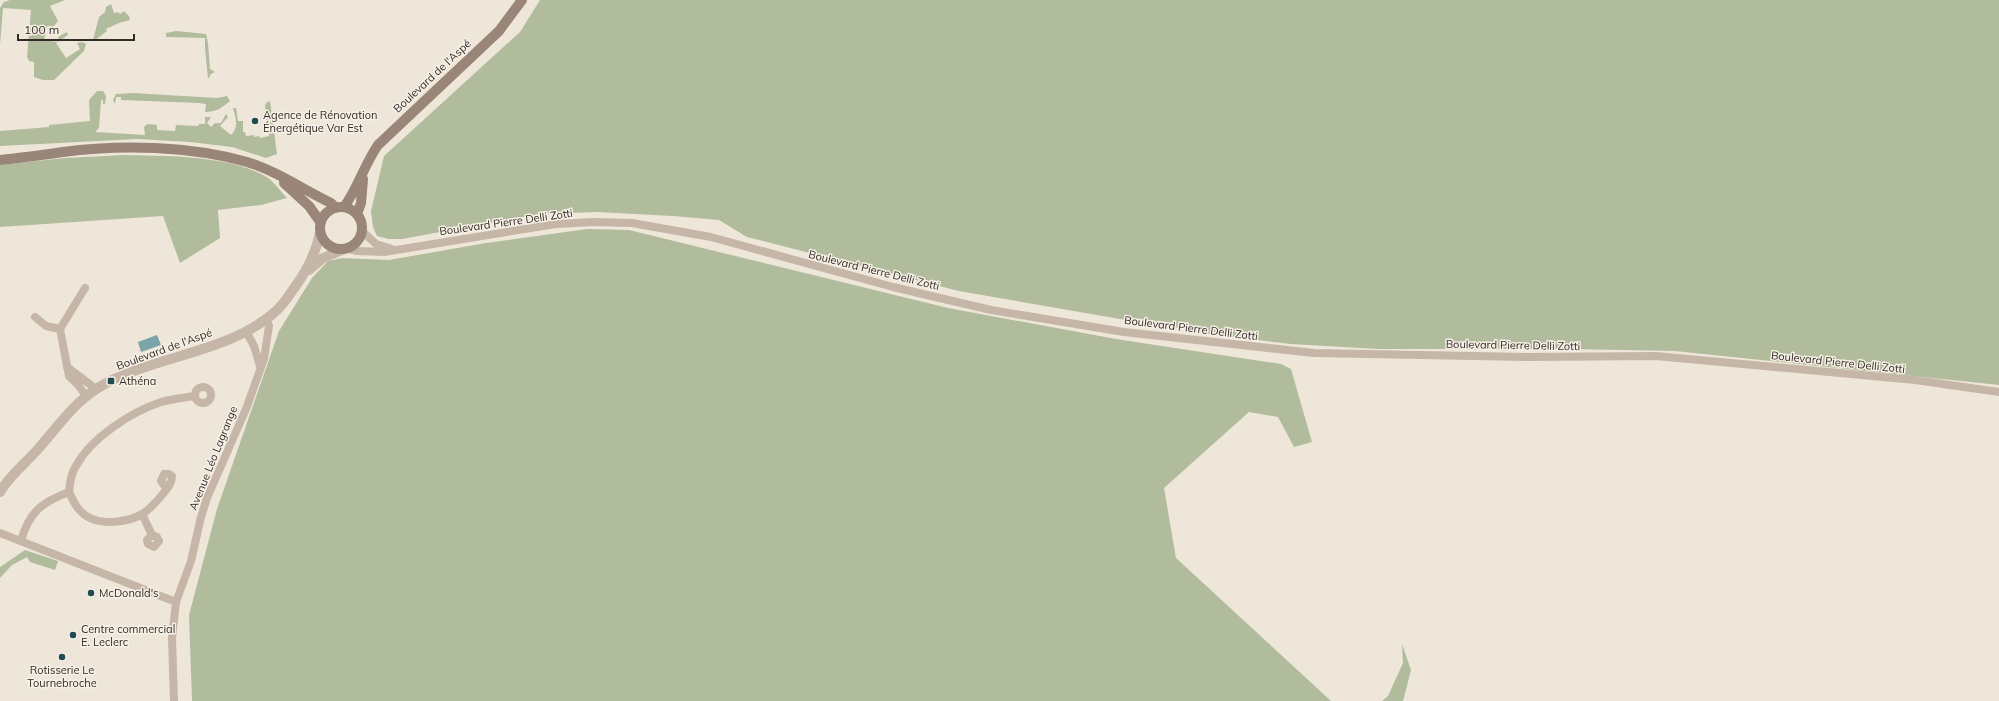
<svg xmlns="http://www.w3.org/2000/svg" width="1999" height="701" viewBox="0 0 1999 701" font-family="Mulish,sans-serif">
<style>
.green{fill:#b0bc9c}
.water{fill:#7ca5a9}
.lines{fill:none;stroke-linecap:round;stroke-linejoin:round}
.minor{stroke:#c5b6a8;stroke-width:8}
.tertiary{stroke:#c5b6a8;stroke-width:10}
.secondary{stroke:#998679;stroke-width:10}
.poi-dot{fill:#214b50;stroke:#f7f0e6;stroke-width:1.5}
.labels{text-anchor:middle;dominant-baseline:central;stroke-width:3;stroke-linejoin:round;paint-order:stroke}
.street-label{font-size:11px;fill:#332b27;stroke:#f7f0e6}
.poi-label{font-size:11px;fill:#332b27;stroke:#f7f0e6;text-anchor:start}
</style>
<rect width="100%" height="100%" fill="#efe6da"/>
<!-- green -->
<path class="green" d="M10,0H65L50,6L58,21L53,27L47,26L44,40L57,42L59,36L67,32L68,35L56,43L66,58L80,49L77,43L82,42L86,44L84,51L54,80H43L34,77V62L29,61L27,57L31,10L3,8L0,45V8L4,2Z
M540,0H1999V385L1675,351L1568,349H1378L1291,344L1202,333L1169,326L1120,319L959,291L747,237L719,220L673,216L597,212L539,214L402,239H388L377,236L373,227L371,211L384,156L520,32Z
M111,4L114,13L118,12L120,14L124,11L129,16L130,20L119,23L106,29L107,31L94,41L93,40L99,17L105,12L106,7Z
M176,31L206,34L208,43L210,69L215,72L211,74L208,79L205,48V38L166,37V33Z
M97,91H103L106,96L105,104H103V100H101L99,128L95,132L145,135L144,127L147,124L157,125V130L175,131L176,125L198,126L199,124H205V117H211L207,123L211,127L215,123H221L226,114L228,117L220,126L231,135C239,127 236,119 233,108H236L238,121H243V132H245L246,136L254,135V137L259,136L260,138L269,136L265,106L266,103L270,101L277,154L266,158L232,147L190,142L138,139L0,146V131L49,127V125L90,121L89,100Z
M133,93L217,98L227,96L230,101C221,108 217,112 205,112L206,104L199,103L121,100V97H116L115,104L113,100L116,94Z
M124,155C166,156 232,155 268,178C275,183 281,192 287,198L261,205L218,210L220,238L180,263L163,216L0,227V165L65,158Z
M587,229L629,230L948,308L1116,339L1281,364L1291,369L1312,442L1294,447L1278,417L1249,412L1164,488L1176,558L1331,701H192L189,615L217,509L279,331L312,278L328,261L342,258L389,260L486,243Z
M25,550L58,561L55,570L30,562L27,557L12,565L0,578V567Z
M1402,644L1411,670L1403,701H1382L1388,696L1403,663Z"/>
<!-- water -->
<path class="water" d="M157,335L161,345L141,352L138,342Z"/>
<g class="lines">
<!-- minor -->
<path class="minor" d="M363,232L376,244L392,249
M349,249L357,251L384,252L556,224L594,222L632,223L711,237L893,287L991,310L1124,332L1314,353L1529,357L1656,356L1915,380L1999,392
M85,288L60,329L69,376L79,386L86,396
M35,317L46,326L60,329
M246,331L254,346L260,366
M67,367L96,389
M195 395a8 8 0 1 1 16 0a8 8 0 1 1-16 0Z
M167,489L161,481L164,474H169L172,476C172,484 167,489 162,495C157,501 149,510 142,514C129,522 104,525 90,518C79,513 74,503 69,492C70,483 71,473 76,466C91,438 131,412 161,402C172,399 183,398 194,396
M142,514L152,535L147,540L148,544L154,547L159,541L157,537L152,535
M0,533L176,602
M21,541C29,512 42,502 69,492
M174,701L172,638L176,602L191,561L201,517L207,498L246,409L264,359L269,326L266,318"/>
<!-- tertiary -->
<path class="tertiary" d="M309,270L323,258L342,250
M0,492C9,476 26,463 38,449C63,421 75,399 110,381C162,355 232,351 276,311C283,305 289,295 295,287C307,270 316,254 320,233"/>
<!-- secondary -->
<path class="secondary" d="M0,160C21,158 42,155 63,152C120,144 191,146 247,162C277,171 302,189 331,203L336,208
M284,183L309,206L321,223
M320 228a21 21 0 1 1 42 0a21 21 0 1 1-42 0Z
M344,207C358,188 364,165 378,145L499,31L522,0
M357,214L361,203L363,179"/>
</g>
<!-- markers -->
<g class="poi-dot">
<circle cx="255" cy="121" r="4"/>
<rect x="107" y="377" width="8" height="8" rx="2"/>
<circle cx="91" cy="593" r="4"/>
<circle cx="73" cy="635" r="4"/>
<circle cx="62" cy="657" r="4"/>
</g>
<g class="labels">
<!-- street labels -->
<g class="street-label">
<text transform="translate(432 76) rotate(-43)">Boulevard de l'Aspé</text>
<text transform="translate(506 222) rotate(-8)">Boulevard Pierre Delli Zotti</text>
<text transform="translate(874 270) rotate(14)">Boulevard Pierre Delli Zotti</text>
<text transform="translate(1191 328) rotate(7)">Boulevard Pierre Delli Zotti</text>
<text transform="translate(1513 345) rotate(1)">Boulevard Pierre Delli Zotti</text>
<text transform="translate(164 349) rotate(-20)">Boulevard de l'Aspé</text>
<text transform="translate(1838 362) rotate(6)">Boulevard Pierre Delli Zotti</text>
<text transform="translate(213 458) rotate(-68)">Avenue Léo Lagrange</text>
</g>
<!-- poi labels -->
<g class="poi-label">
<text x="263" y="115">Agence de Rénovation<tspan x="263" dy="13">Énergétique Var Est</tspan></text>
<text x="119" y="381">Athéna</text>
<text x="99" y="593">McDonald's</text>
<text x="81" y="629">Centre commercial<tspan x="81" dy="13">E. Leclerc</tspan></text>
<text x="62" y="670" text-anchor="middle">Rotisserie Le<tspan x="62" dy="13">Tournebroche</tspan></text>
</g>
</g>
<!-- scale -->
<path d="M18 34v6h116v-6" fill="none" stroke="#332b27" stroke-width="2"/>
<text x="24" y="34" font-size="12" fill="#332b27" stroke="#f7f0e6" stroke-width="3" paint-order="stroke">100 m</text>
</svg>
